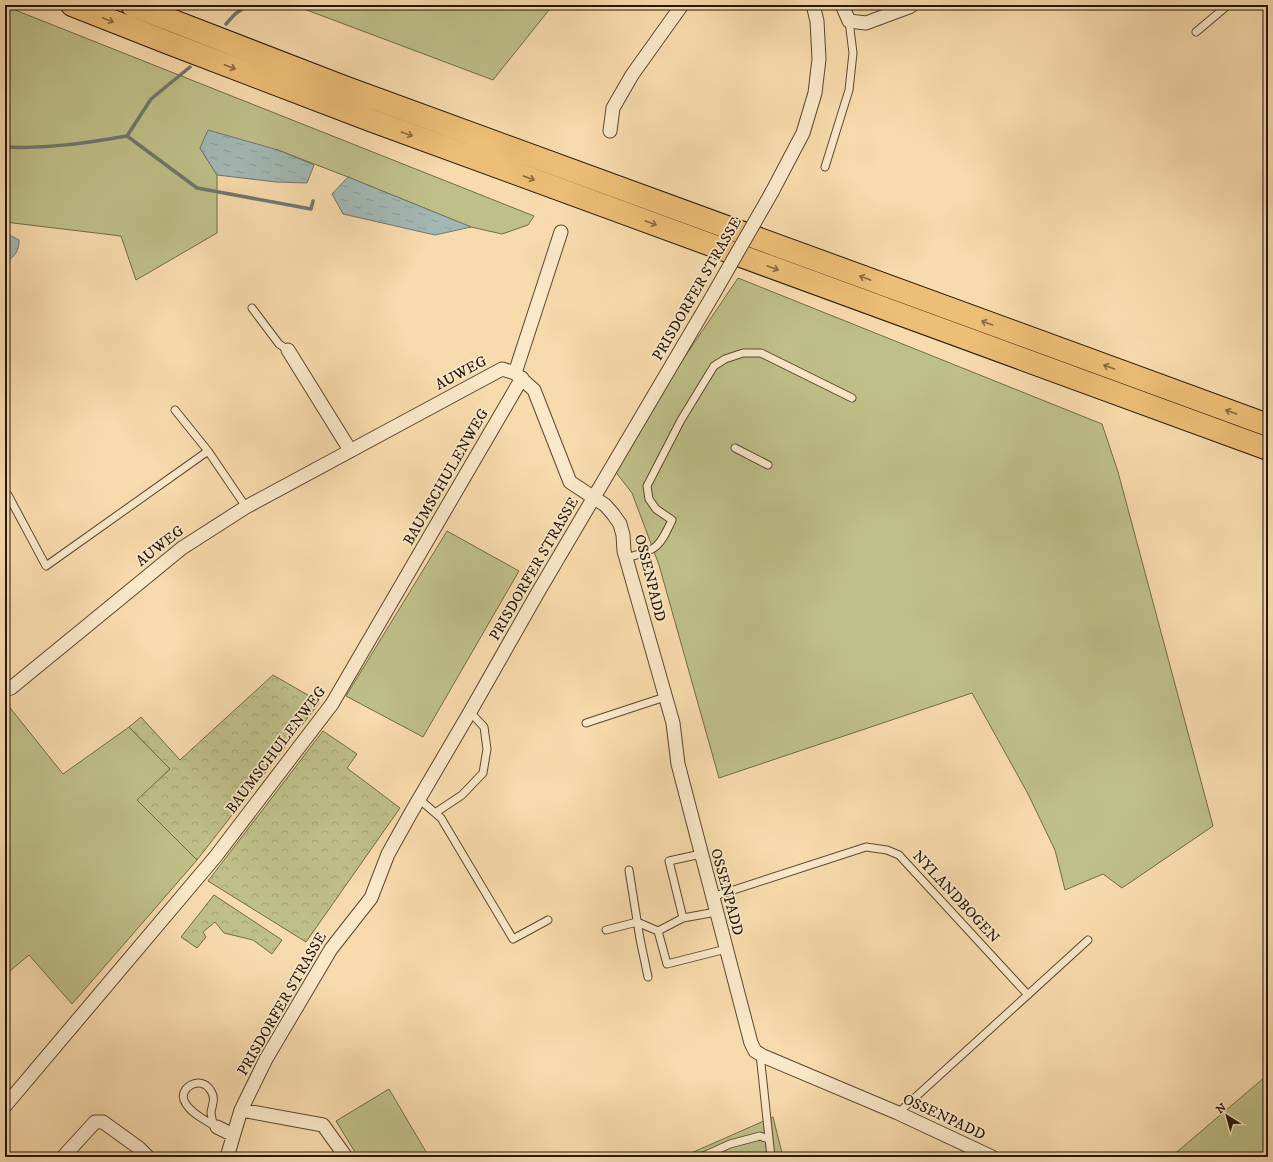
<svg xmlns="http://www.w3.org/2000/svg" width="1273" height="1162" viewBox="0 0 1273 1162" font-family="'IM FELL DW Pica',serif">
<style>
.green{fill:#bfc088;stroke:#726b48}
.forest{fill:url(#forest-crowns);stroke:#726b48}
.water{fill:url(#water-ripples);stroke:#707770}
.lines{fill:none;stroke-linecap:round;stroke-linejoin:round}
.stream{stroke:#707770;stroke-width:3.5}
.lane-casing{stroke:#5a4732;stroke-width:9}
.street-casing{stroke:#5a4732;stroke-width:15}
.highway-casing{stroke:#261609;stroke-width:24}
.lane{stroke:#fae8c9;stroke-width:7}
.street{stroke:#fae8c9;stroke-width:13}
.highway{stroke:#ecbe76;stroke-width:22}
.street-bridge-casing{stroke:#5a4732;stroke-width:15;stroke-linecap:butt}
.street-bridge{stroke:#fae8c9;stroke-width:13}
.oneway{stroke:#896a40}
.labels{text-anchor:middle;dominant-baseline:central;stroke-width:3.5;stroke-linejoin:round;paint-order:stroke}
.street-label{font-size:15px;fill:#261609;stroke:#fae8c9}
</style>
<defs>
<pattern id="forest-crowns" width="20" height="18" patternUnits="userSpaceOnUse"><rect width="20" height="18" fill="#bfc088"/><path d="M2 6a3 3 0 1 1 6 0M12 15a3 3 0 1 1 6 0" fill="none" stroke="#a4a474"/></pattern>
<pattern id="water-ripples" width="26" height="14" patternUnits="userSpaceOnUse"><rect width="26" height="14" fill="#a2b8b5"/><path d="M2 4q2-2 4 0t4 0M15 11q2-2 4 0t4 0" fill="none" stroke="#8b9d9a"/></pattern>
</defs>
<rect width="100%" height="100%" fill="#f8dbac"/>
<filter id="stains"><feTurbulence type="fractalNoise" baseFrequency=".005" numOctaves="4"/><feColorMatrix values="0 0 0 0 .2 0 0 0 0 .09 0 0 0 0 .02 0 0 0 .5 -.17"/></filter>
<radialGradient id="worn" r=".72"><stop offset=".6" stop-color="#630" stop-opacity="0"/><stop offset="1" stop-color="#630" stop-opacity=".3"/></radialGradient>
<!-- green -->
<path class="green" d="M305,5H553L493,80L304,9Z
M5,6L534,216L528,225L502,234L471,227L348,177L278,150L200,148L217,175V233L136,280L121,236L5,222Z
M738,278L1102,424L1118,472L1132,524L1213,826L1122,888L1103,874L1065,890L1055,850L1027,792L972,693L719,778L659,565L632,493L611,466Z
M447,531L519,571L423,737L346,696Z
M7,704L63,774L129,727L170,769L138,800L197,860L72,1004L29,955L5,975V705Z
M1268,1075V1157H1171L1265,1077Z
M389,1089L429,1157H358L336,1121Z
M773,1117L783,1157H682Z"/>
<!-- forest -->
<path class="forest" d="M273,675L320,702L197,860L137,800L170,769L129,727L141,717L180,760Z
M323,731L357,754L347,768L400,808L306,942L208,881Z
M214,895L282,940L272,954L253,940L224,933L215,922L203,932L206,937L197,948L181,937Z"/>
<!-- water -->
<path class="water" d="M208,130L278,150L314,165L307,183L276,182L217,175L200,148Z
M348,177L471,227L435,235L343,214L332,194Z
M5,233L19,240C19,251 15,257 5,262Z"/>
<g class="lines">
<!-- stream -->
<path class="stream" d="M226,24L235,14L248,5
M127,136L151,99L190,67
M5,147C46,149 86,143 127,136L197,188L311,209L313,201"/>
<!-- lane casing -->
<g class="lane-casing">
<path id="lane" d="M1196,32L1228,5
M825,167L849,90L853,53L849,21
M252,308L279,344L288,350
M175,410L208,451L246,507
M735,448L768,465
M8,495L46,566L208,451
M626,558C657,549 658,550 672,520L656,509L649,499L647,486L681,420L714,366L725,359L743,353H761L852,398
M586,723L665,697
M419,799L441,818L513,939L548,920
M435,813L462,795L483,773L487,749L484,727L470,712
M629,870L640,939L648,977
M712,897L866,847L887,850L899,855L1028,995
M716,912L683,918L658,931L667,964L726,949
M683,918L669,861L701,854
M606,930L637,922L658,931
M760,1054L771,1157
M898,1113L1088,940
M213,1125C204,1119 192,1114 186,1104C175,1089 201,1073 211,1091C216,1099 212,1105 211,1112C211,1116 213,1121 213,1125L217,1127
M701,1157L730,1144L760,1136L768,1139"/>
</g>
<!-- street casing -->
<g class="street-casing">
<path id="street" d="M842,5L849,21L866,23L909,7L912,5
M610,131L613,108L632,75L682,5
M772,192L803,133L815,93L819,59L817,21L813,5
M288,350L350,450
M515,373L561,232
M5,690L11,688L182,548L246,507L502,369L515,373L534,390L570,482L605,505L613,514L620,524L623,535L624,551L673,723L678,764L751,1043L755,1051L763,1056L898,1113L992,1157
M5,1106L216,856L332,704L522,378
M241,1110L323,1125L346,1157
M217,1127L233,1135
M63,1157L95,1122H103L139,1148L148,1157
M227,1157L241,1110L266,1059L331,949L371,898L388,854L412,811L470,712L537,594L713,295"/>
</g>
<!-- highway casing -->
<g class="highway-casing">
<path id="highway" d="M72,5L166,42L370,120L1268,449
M132,5L344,87L1268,425"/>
</g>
<!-- lane -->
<use href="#lane" class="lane"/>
<!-- street -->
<use href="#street" class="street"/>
<!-- highway -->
<use href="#highway" class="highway"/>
<!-- street-bridge casing -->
<g class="street-bridge-casing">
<path id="street-bridge" d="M713,295L772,192"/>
</g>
<!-- street-bridge -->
<use href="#street-bridge" class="street-bridge"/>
</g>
<!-- one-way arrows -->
<defs><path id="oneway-shaft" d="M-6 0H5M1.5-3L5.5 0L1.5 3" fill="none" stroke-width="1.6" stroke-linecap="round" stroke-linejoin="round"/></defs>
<g class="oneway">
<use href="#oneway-shaft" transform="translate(108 20) rotate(22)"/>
<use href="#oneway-shaft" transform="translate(230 67) rotate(21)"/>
<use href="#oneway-shaft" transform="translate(407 134) rotate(20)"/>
<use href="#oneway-shaft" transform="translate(529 178) rotate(20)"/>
<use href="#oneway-shaft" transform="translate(651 223) rotate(20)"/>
<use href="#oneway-shaft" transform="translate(773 268) rotate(20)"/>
<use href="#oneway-shaft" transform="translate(865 278) rotate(-160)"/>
<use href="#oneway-shaft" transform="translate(987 323) rotate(-160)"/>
<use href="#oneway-shaft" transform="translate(1109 367) rotate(-160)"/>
<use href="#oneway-shaft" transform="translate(1231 412) rotate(-160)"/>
</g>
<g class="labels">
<!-- street labels -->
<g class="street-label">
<text transform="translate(697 289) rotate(-60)">PRISDORFER STRASSE</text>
<text transform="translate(461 373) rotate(-28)">AUWEG</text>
<text transform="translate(446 477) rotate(-60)">BAUMSCHULENWEG</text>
<text transform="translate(160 546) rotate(-38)">AUWEG</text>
<text transform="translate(534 569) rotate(-60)">PRISDORFER STRASSE</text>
<text transform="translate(650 578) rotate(76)">OSSENPADD</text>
<text transform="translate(276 750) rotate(-53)">BAUMSCHULENWEG</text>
<text transform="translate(727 892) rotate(75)">OSSENPADD</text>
<text transform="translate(956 897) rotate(47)">NYLANDBOGEN</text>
<text transform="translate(282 1004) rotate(-60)">PRISDORFER STRASSE</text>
<text transform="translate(944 1117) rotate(25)">OSSENPADD</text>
</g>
</g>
<!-- margin -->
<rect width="1273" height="1162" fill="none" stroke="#f8dbac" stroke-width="20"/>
<rect x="6" y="6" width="1261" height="1150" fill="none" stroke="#261609" stroke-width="2"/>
<rect x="10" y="10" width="1253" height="1142" fill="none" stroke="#261609"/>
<!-- north arrow -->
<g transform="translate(1227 1116) rotate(323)" stroke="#fae8c9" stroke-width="3" paint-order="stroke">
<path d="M0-3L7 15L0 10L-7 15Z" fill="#261609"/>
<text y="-6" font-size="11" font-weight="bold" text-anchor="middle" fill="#261609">N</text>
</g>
<rect width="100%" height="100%" filter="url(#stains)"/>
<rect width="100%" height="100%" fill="url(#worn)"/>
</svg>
